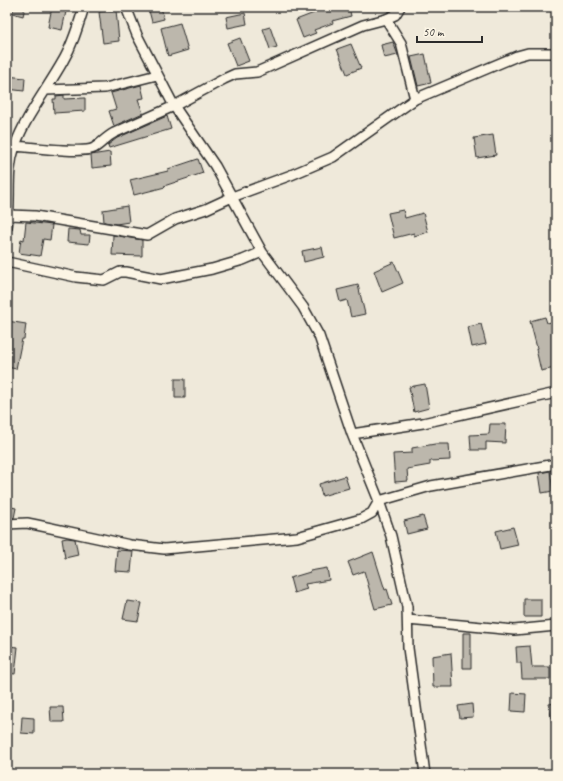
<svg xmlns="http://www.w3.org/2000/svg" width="563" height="781" viewBox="0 0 563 781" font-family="Caveat,sans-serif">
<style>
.building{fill:#bcb7ac;stroke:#2b2b2b}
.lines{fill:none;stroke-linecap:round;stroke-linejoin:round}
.street-casing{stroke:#2b2b2b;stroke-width:12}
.street{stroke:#fcf5e5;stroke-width:9}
</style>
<rect width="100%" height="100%" fill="#efe9da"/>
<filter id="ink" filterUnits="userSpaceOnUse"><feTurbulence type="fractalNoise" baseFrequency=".025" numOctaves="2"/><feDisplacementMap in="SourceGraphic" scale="8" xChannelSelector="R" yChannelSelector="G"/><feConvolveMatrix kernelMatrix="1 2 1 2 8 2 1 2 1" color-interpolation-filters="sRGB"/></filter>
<g filter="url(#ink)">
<!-- building -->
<path class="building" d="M14,7H25L23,16L12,13Z
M52,7H67L62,30L48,27Z
M148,7H161L164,19L152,22Z
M312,7H328L329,10L339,7H349L351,16L332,21L333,23L314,30L316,33L303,38L296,20L314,13Z
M116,10L119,41L103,43L99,12Z
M245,13L247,24L228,28L226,17Z
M180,23L188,50L168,56L161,28Z
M270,27L277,47L270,49L263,29Z
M240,38L249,61L236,66L227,43Z
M393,42L398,55L384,58L381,45Z
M351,44L361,68L347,74L337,49Z
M425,54L431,83L418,86L411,57Z
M7,76L25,78L24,91L7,89Z
M141,85L144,98L138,99L143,113L114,126L109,111L116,109L111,93Z
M64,95V99L85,98V111L54,113L53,99H56V96Z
M167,116L171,129L109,148L108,145L117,138Z
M493,135L496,155L477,158L474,138Z
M110,152L111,166L92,168L91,155Z
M198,159L203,173L164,186L165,187L134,195L130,180L168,171V169Z
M127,206L129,222L116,224L104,222L103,210Z
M403,210L405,218L423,213L428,232L414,236V233L394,238L388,213Z
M26,222L52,225L50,240L43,239L40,256L19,253L21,239L24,240Z
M68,229L80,230L81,235H90L89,244L67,242Z
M113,235L142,240V256L112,255Z
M322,247L324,257L304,262L302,251Z
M394,262L403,283L382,292L374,271Z
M358,285L365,314L351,317L347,300L340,302L337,290Z
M545,317L547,323L556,321V364L554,365L555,368L541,371L536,349L537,348L530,321Z
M7,321L26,324L24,339H22L16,369L7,367Z
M481,324L486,344L472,347L468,327Z
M175,379H185V398H175Z
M425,384L429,408L414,412L409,387Z
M490,424H506L505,443L486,442V450H471L470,435L489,434Z
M435,444H449L450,460L430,461V465L407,469L408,481L395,482L393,454L412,453V448Z
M550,471L553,491L542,493L539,473Z
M345,476L349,488L322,496L319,484Z
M7,506L16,508L14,518H7Z
M423,516L427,529L407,534L404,521Z
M513,527L518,545L500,549L496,531Z
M67,538L75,539L78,555L65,558L62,539Z
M117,550L133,551L131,572L115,571Z
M373,552L385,590L387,589L392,605L375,609L364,571L353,575L348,562Z
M327,568L329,580L305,584L307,589L294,593L290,578L310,572V571Z
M524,599H541V617H524Z
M127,601L142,603L138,621L123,619Z
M463,633H471V668H463Z
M7,646L18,647L15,674L7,673Z
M530,646L532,667H550V679H522L521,663H517L516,647Z
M451,653L453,687H433L432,656Z
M512,693L526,694L525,712L511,711Z
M556,703V723H552L549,704Z
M472,704L473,717L460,718L458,706Z
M50,707H63L64,722H51Z
M22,717L34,718V734L21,733Z"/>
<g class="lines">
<!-- street casing -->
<g class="street-casing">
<path id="street" d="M126,7L137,35L174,106L215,166L262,252L303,307L319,336L352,434L379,501L391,536L407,607L408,648L425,774
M386,19L401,43L415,99
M46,90L105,88L157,75
M15,146C30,147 84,154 94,148C101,144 106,137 114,133L174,106L224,79L235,74L257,72L264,69L363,25L386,19L395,15L400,7
M9,215L35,216L147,235L175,219L206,209L232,197L291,175L333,157L415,99L517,56L528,53H556
M7,227C12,199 5,174 15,146C25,117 48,88 63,61C73,44 78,26 84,7
M7,262L76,277L104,280L120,272H126L161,279L212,269L243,260L262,252
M352,434L423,423L556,393
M7,524L27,523L37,525L130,545L164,549L297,537L361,519L372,513L379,501L431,486L556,464
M408,620L514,630L556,626"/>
</g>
<!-- street -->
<use href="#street" class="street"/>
</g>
</g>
<!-- margin -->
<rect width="563" height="781" fill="none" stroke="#fcf5e5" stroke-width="24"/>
<rect x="12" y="12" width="539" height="757" fill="none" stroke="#2b2b2b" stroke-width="1.5" filter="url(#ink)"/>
<!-- scale -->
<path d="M417 36v6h65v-6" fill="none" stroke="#2b2b2b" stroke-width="2"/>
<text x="423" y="36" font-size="12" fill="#2b2b2b" stroke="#fcf5e5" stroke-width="3" paint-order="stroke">50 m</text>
</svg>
